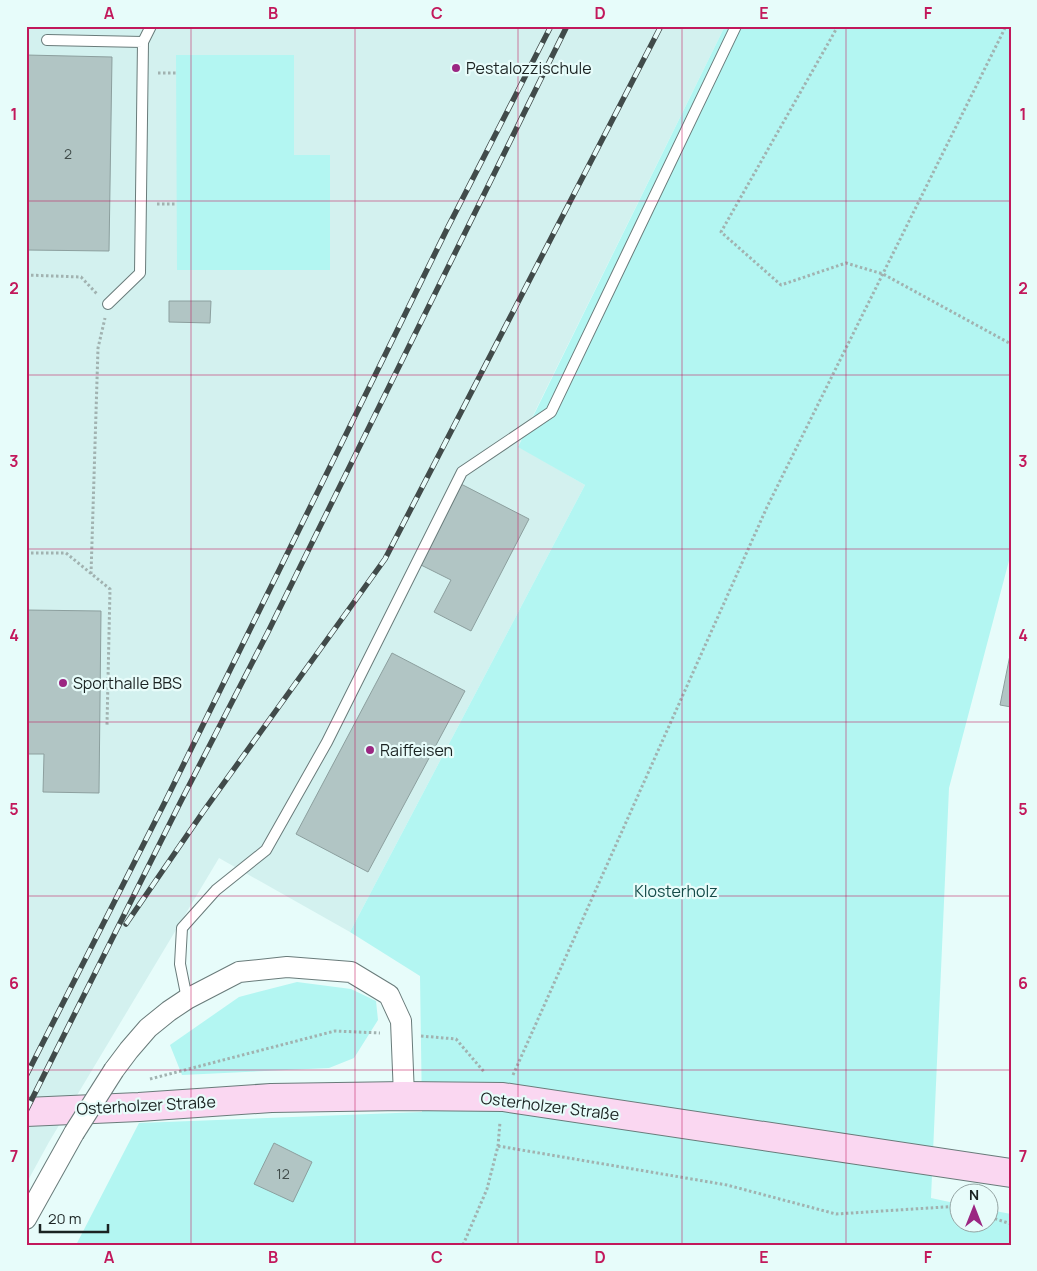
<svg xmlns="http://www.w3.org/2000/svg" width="1037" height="1271" viewBox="0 0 1037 1271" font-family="Manrope,sans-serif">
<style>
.built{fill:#d3f1ef}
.green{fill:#b3f6f2}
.building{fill:#b1c5c4;stroke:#8c9f9e}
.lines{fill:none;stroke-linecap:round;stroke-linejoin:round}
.lane-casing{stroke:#697b7a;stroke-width:12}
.street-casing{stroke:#697b7a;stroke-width:22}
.secondary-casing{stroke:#697b7a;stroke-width:30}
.path{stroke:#a1b2b0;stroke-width:3;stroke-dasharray:2.5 2.5;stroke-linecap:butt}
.lane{stroke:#fff;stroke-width:10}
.street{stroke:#fff;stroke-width:20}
.secondary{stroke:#fad7f1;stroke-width:28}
.rail-casing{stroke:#414b4a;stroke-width:5.5}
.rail{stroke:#e7fcfa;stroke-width:4;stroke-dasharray:11;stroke-linecap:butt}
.street-bridge-casing{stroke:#697b7a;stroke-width:22;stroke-linecap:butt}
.street-bridge{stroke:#fff;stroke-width:20}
.grid{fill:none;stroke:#c2185b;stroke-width:1;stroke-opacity:0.55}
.poi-dot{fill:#9b2782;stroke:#e7fcfa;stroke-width:2}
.labels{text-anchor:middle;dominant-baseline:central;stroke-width:4.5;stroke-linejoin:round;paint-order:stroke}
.number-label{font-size:14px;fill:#404c4a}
.poi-label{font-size:16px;fill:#1b2322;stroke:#e7fcfa;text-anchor:start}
.park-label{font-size:16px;fill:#154b49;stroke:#e7fcfa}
.street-label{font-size:16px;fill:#1b2322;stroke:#e7fcfa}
.neatline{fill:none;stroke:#c2185b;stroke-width:2}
.grid-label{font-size:16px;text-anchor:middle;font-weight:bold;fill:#c2185b}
</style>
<rect width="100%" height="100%" fill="#e7fcfa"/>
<!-- built -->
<path class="built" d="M26,26H725L518,446L585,485L350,932L219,858L49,1142L26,1184Z"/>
<!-- green -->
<path class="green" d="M725,26H1011V553L949,788L931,1198L959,1204L960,1224H990V1210L1011,1214V1245H76L139,1123L422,1112L420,976L350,932L585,485L518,447Z
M176,55H294V155H330V270H177Z
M297,982L351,989L376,1001L378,1020L354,1058L329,1068L182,1075L170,1045L239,997Z"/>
<!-- building -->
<path class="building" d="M26,55L112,57L109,251L26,250Z
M169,301H211L210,323L169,322Z
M461,484L529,519L471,631L434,612L451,580L419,564Z
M26,610L101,611L99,793L43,792L44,754H26Z
M1011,650V707L1000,705Z
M392,653L465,691L368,872L296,834Z
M274,1143L312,1162L293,1202L254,1184Z"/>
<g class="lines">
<!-- lane casing -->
<g class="lane-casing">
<path id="lane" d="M47,40L143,42
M108,304L140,273L143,42L151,26
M187,999L180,964L182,928L216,890L266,850L327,742L462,472L551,412L736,26"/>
</g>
<!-- street casing -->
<g class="street-casing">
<path id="street" d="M114,1070L129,1050L148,1028L169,1011L187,999L239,972L287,967L351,972L389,995L401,1021L404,1096
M26,1219L74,1133"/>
</g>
<!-- secondary casing -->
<g class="secondary-casing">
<path id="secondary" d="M26,1112L139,1107L271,1098L404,1096L503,1097L1011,1173"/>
</g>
<!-- path -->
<path class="path" d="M838,26L721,232L781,285L846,263L883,274L1011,344
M158,73H176
M157,204H177
M26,275L81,277L97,294
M26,553H66L110,589L107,725
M91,574L98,348L105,318
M421,1036L456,1039L485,1073
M513,1075L767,507L1006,26
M150,1079L335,1031L380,1033
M498,1146L727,1185L836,1214L960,1206
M990,1217L1011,1224
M463,1245L487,1189L498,1146L500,1122"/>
<!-- lane -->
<use href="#lane" class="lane"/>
<!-- street -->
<use href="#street" class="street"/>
<!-- secondary -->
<use href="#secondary" class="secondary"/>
<!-- rail casing -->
<g class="rail-casing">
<path id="rail" d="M126,924L203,812L385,559L661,26
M26,1076L167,798L448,227L551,26
M26,1111L180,803L268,632L567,26"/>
</g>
<!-- rail -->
<use href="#rail" class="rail"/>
<!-- street-bridge casing -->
<g class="street-bridge-casing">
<path id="street-bridge" d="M74,1133L114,1070"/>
</g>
<!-- street-bridge -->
<use href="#street-bridge" class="street-bridge"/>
</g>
<!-- grid -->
<path class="grid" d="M191,26V1245M355,26V1245M518,26V1245M682,26V1245M846,26V1245M26,201H1011M26,375H1011M26,549H1011M26,722H1011M26,896H1011M26,1070H1011"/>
<!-- markers -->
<g class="poi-dot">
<circle cx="456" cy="68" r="5"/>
<circle cx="63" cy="683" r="5"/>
<circle cx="370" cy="750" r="5"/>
</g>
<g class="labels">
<!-- number labels -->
<g class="number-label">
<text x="68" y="153">2</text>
<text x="283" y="1173">12</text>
</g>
<!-- poi labels -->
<g class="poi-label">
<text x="466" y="68">Pestalozzischule</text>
<text x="73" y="683">Sporthalle BBS</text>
<text x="380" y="750">Raiffeisen</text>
</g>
<!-- park labels -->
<g class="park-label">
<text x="676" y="891">Klosterholz</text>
</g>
<!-- street labels -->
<g class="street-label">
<text transform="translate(146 1105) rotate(-3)">Osterholzer Straße</text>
<text transform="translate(550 1106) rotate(7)">Osterholzer Straße</text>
</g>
</g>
<!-- border -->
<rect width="1037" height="1271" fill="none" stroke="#e7fcfa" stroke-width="55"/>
<!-- north arrow -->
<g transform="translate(974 1208)"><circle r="24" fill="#e7fcfa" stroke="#95a5a4"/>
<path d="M0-4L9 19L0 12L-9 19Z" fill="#9b2782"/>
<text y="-8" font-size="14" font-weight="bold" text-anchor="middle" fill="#1b2322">N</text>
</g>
<!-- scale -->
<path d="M40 1224v8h68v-8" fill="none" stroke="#1b2322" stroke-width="2.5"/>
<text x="48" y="1224" font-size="15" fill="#1b2322" stroke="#e7fcfa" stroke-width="4" paint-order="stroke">20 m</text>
<rect x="28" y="28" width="982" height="1216" class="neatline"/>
<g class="grid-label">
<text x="109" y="19">A</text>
<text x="273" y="19">B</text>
<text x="437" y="19">C</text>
<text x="600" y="19">D</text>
<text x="764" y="19">E</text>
<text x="928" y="19">F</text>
<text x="14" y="120">1</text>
<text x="1023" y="120">1</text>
<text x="14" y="294">2</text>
<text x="1023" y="294">2</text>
<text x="14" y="467">3</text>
<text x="1023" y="467">3</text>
<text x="14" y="641">4</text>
<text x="1023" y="641">4</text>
<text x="14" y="815">5</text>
<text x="1023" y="815">5</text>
<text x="14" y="989">6</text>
<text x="1023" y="989">6</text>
<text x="14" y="1162">7</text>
<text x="1023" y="1162">7</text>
<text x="109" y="1263">A</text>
<text x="273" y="1263">B</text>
<text x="437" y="1263">C</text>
<text x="600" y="1263">D</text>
<text x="764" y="1263">E</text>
<text x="928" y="1263">F</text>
</g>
</svg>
